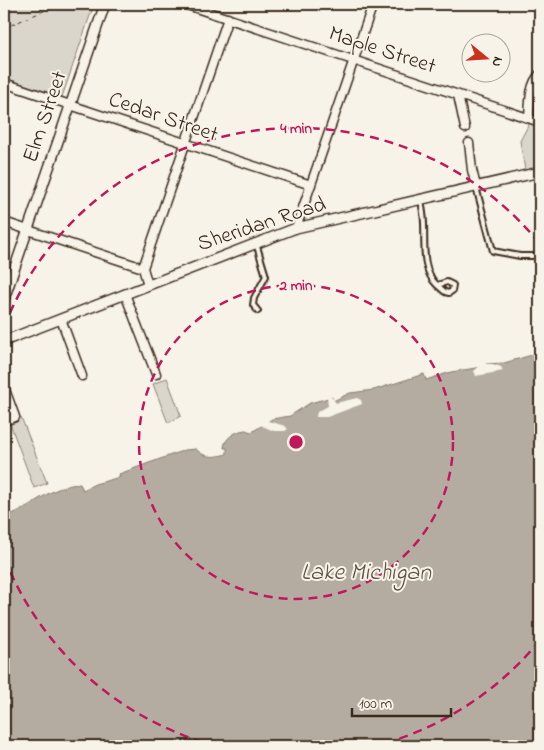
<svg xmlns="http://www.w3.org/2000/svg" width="544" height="750" viewBox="0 0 544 750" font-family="'Indie Flower',sans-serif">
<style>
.green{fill:#dbd6cb;stroke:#8b8074}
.water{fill:#b4aca0;stroke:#84786c}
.pier{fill:#f7f3e8}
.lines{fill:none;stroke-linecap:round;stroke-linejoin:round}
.service-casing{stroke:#3b2a1e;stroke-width:8}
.minor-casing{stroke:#3b2a1e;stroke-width:11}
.tertiary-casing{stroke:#3b2a1e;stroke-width:12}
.path{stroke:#3b2a1e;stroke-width:1;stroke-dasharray:4 4;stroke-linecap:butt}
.service{stroke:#f7f3e8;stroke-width:4}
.minor{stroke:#f7f3e8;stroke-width:8}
.tertiary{stroke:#f7f3e8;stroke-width:9}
.ring{fill:none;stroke:#c2185b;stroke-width:2.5;stroke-dasharray:9 6}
.labels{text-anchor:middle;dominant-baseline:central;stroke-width:4;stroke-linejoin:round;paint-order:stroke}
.street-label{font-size:22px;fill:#3b2a1e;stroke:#f7f3e8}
.water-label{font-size:24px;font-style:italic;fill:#5f5145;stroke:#f7f3e8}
.centre{fill:#c2185b;stroke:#f7f3e8;stroke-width:2.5}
.ring-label{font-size:15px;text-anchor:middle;font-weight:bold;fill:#c2185b;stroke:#f7f3e8;stroke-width:4;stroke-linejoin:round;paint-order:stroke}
</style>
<rect width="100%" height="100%" fill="#f7f3e8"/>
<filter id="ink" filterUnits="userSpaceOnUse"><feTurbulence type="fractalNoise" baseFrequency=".02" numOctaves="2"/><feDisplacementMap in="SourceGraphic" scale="10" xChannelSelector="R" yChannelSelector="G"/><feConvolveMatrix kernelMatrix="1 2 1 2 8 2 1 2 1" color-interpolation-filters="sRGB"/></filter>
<g filter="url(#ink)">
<!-- green -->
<path class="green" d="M4,4H94L62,97L4,78Z
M540,79V167L525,170L520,141L529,124L535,87Z
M167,378L181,416L168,423L153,384Z
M21,417L47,483L34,488L9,421Z"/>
<!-- water -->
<path class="water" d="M539,353L540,360V746H4V522L7,520V516C32,507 52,485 80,484L83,490L95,484L120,477L119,474L185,450L196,449C206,459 214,457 227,454V448H224C224,439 235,431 245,430C247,430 250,432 252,432L272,419L290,416L310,403L332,397L333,401L350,393L374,390L424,374L426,380L451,372L482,367L486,364L504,363Z"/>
<!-- pier -->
<path class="pier" d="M482,364H493L501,367L503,371L476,376L474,371Z
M330,395L336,403L357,398L361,400L362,404L327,417H316L317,412L328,406L327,396Z
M265,420L285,426L288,429L285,431H274L258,424Z"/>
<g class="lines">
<!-- service casing -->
<g class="service-casing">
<path id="service" d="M476,187L493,251L520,256H536
M421,199C422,207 424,216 424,224C425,244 421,270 437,285L447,282L453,285L452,291L449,293L445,292L437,285
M256,243L266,276L254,298L253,305L258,311"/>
</g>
<!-- minor casing -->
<g class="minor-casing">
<path id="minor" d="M184,4L540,122
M4,83L311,185
M458,95L465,128
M529,118C530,103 529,85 540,74
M469,143L472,170L476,186
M4,222L143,268
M296,228L373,4
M148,285L143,268L228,18
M125,294L156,374
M61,319L82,376
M4,387L15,417L4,421"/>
</g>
<!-- tertiary casing -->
<g class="tertiary-casing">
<path id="tertiary" d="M4,299L105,4
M4,341L296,228L540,172"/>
</g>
<!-- path -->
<path class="path" d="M4,28L60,4"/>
<!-- service -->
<use href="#service" class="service"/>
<!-- minor -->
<use href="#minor" class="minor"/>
<!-- tertiary -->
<use href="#tertiary" class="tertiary"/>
</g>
</g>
<!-- distance rings -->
<g class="ring">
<circle cx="296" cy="442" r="157"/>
<path d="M540 640A314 314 0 0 1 375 746M217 746A314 314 0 0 1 4 557M4 327A314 314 0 0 1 540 244"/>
</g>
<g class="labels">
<!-- street labels -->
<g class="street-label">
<text transform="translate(382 51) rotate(18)">Maple Street</text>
<text transform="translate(46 117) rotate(-71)">Elm Street</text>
<text transform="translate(163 118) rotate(19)">Cedar Street</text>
<text transform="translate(262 225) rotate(-18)">Sheridan Road</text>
</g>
<!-- water labels -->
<g class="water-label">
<text x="366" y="573">Lake Michigan</text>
</g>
</g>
<circle cx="296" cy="442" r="8" class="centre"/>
<g class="ring-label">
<text x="296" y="133">4 min</text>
<text x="296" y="290">2 min</text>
</g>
<!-- margin -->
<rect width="544" height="750" fill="none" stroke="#f7f3e8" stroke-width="20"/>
<rect x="10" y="10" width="524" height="730" fill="none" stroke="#3b2a1e" stroke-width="2" filter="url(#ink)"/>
<!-- north arrow -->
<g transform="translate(486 58) rotate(108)"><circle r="24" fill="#f7f3e8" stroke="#aca397"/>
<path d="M0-4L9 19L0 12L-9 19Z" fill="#c8321e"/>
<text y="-8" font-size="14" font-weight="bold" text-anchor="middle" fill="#3b2a1e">N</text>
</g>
<!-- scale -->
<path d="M352 708v8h99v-8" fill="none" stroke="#3b2a1e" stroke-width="2.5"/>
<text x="359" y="708" font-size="15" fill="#3b2a1e" stroke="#f7f3e8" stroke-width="4" paint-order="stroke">100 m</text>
</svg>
